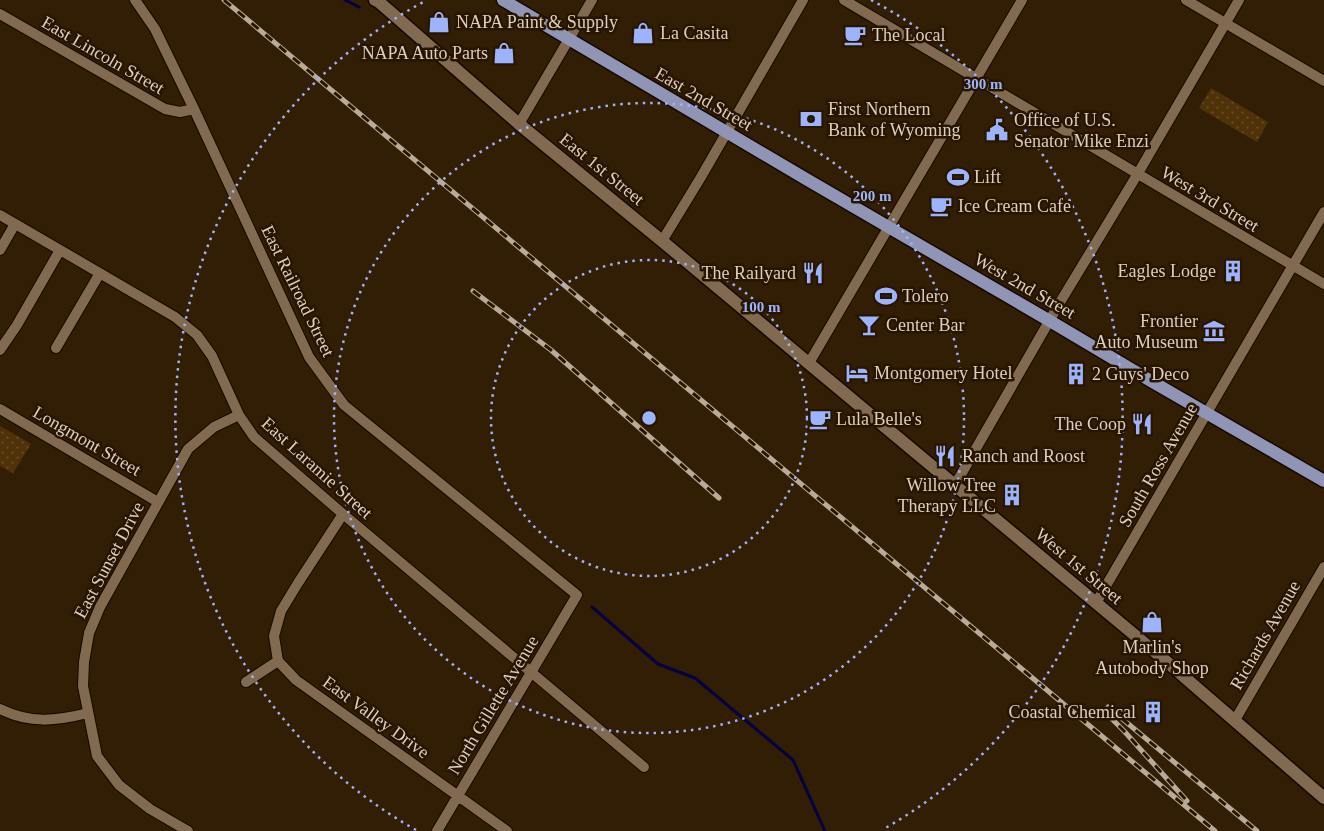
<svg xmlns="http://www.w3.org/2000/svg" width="1324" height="831" viewBox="0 0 1324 831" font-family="Georgia,serif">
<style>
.park{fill:url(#park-dots)}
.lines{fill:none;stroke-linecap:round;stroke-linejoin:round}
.stream{stroke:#050140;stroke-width:3}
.minor-casing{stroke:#160800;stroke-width:12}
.tertiary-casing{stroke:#160800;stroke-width:15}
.primary-casing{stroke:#160800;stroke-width:15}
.minor{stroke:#816a4f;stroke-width:10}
.tertiary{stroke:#816a4f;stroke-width:12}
.primary{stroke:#9095b6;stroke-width:12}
.rail-casing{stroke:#b9ab99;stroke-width:5}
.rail{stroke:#271500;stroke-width:3;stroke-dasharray:9;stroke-linecap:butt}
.ring{fill:none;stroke:#9db4fd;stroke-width:2.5;stroke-dasharray:2.5 5}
.labels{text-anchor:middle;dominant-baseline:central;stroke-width:5;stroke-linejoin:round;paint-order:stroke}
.poi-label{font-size:18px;fill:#dccfc0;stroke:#271500;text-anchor:start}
.street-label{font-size:18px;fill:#dccfc0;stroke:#271500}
.centre{fill:#9db4fd;stroke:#271500;stroke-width:2.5}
.ring-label{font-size:15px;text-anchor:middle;font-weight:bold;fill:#9db4fd;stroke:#271500;stroke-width:5;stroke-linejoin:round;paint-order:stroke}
</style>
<defs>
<pattern id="park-dots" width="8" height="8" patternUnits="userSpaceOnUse" patternTransform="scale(1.25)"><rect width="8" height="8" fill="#4f3207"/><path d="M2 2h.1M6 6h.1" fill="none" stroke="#684f29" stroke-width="1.8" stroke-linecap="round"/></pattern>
</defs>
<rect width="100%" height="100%" fill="#311e04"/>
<!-- park -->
<path class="park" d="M1211,88L1268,122L1257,142L1199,108Z
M0,426L31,444L13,473L0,466Z"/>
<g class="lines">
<!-- stream -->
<path class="stream" d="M345,0L359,7
M592,607L658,664L695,678L793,760L825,831"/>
<!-- minor casing -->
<g class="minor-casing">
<path id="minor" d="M135,0L155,29L194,109L309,357L344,405L577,595L437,831
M844,0L1324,284
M1186,0L1324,81
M0,14L165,109L180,112L194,109
M519,124L592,0
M0,215L175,317L197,335L212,356L239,415L254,437L343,514L644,767
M662,241L701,177L803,0
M0,250L15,224
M56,348L100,273
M0,350L17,325L60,250
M809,363L1022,0
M0,409L158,502
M955,485L1059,304L1137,175L1239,0
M343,514L298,583L281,611L274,636L278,661L296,680L507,831
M1096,603L1324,212
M246,682L278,661
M0,709C30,724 56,721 88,713
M1235,720L1324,567
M188,831L150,809L119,785L97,756L83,686L84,662L89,633L100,607L188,449L214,427L239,415"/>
</g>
<!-- tertiary casing -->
<g class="tertiary-casing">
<path id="tertiary" d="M375,0L379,2L519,124L662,241L1167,662L1324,798"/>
</g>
<!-- primary casing -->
<g class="primary-casing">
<path id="primary" d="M503,0L806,179L1050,321L1151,381L1324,481"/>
</g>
<!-- minor -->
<use href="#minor" class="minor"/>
<!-- tertiary -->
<use href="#tertiary" class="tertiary"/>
<!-- primary -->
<use href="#primary" class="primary"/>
<!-- rail casing -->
<g class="rail-casing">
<path id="rail" d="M224,0L1215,831
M473,291L551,350L719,498
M1108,707L1257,831
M1106,713L1124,731L1187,801"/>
</g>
<!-- rail -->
<use href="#rail" class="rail"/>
</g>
<!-- distance rings -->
<g class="ring">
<circle cx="649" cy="418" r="158"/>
<circle cx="649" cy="418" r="315"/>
<path d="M416 830A473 473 0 0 1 427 0M871 0A473 473 0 0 1 882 830"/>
</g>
<!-- icons -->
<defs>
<g id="shop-bare" transform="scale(1.725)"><path d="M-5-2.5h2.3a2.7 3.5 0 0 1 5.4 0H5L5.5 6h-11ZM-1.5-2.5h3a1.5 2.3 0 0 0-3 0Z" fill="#9db4fd" stroke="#271500" stroke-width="2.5" paint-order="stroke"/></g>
<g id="cafe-bare" transform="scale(1.725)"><path d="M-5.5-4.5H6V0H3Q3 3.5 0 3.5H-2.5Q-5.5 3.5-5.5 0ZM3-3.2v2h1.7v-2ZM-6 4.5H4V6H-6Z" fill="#9db4fd" stroke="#271500" stroke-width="2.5" paint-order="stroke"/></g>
<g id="bank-bare" transform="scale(1.725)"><path d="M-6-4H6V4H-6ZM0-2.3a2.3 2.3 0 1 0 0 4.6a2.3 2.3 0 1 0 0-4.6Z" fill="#9db4fd" stroke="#271500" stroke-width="2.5" paint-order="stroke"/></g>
<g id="civic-bare" transform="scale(1.725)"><path d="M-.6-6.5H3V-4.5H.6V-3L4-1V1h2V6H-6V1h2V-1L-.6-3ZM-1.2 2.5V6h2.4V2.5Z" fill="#9db4fd" stroke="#271500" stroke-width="2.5" paint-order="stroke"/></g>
<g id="stadium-bare" transform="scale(1.725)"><path d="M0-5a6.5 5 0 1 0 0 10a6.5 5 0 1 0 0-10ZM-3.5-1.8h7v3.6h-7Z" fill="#9db4fd" stroke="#271500" stroke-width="2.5" paint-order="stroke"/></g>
<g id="building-bare" transform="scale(1.725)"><path d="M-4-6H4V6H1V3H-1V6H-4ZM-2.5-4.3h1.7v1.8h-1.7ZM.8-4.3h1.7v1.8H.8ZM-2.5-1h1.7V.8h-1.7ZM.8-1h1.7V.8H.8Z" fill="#9db4fd" stroke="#271500" stroke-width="2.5" paint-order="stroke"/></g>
<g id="restaurant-bare" transform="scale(1.725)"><path d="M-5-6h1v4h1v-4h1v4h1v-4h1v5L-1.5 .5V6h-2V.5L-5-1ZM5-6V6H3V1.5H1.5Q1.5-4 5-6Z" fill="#9db4fd" stroke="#271500" stroke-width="2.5" paint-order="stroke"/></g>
<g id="bar-bare" transform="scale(1.725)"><path d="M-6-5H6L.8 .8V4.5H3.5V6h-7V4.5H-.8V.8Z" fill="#9db4fd" stroke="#271500" stroke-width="2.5" paint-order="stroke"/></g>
<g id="museum-bare" transform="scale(1.725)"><path d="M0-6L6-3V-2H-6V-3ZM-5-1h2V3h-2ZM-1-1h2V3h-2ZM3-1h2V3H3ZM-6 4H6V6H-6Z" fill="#9db4fd" stroke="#271500" stroke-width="2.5" paint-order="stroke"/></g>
<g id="hotel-bare" transform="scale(1.725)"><path d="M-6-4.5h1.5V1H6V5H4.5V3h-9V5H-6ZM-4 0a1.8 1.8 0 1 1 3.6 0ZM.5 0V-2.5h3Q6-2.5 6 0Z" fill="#9db4fd" stroke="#271500" stroke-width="2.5" paint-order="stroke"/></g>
</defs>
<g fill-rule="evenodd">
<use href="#shop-bare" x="439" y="22"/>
<use href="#shop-bare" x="643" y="33"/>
<use href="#cafe-bare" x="855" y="35"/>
<use href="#shop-bare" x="504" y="53"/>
<use href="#bank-bare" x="811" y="119"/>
<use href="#civic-bare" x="997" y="130"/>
<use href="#stadium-bare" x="958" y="177"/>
<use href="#cafe-bare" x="941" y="206"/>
<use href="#building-bare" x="1233" y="271"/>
<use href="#restaurant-bare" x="813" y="273"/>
<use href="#stadium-bare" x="886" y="296"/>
<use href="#bar-bare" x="869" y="325"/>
<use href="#museum-bare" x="1214" y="331"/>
<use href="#hotel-bare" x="857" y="373"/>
<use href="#building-bare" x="1076" y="374"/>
<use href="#cafe-bare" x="820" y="419"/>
<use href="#restaurant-bare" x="1142" y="424"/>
<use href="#restaurant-bare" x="945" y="456"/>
<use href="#building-bare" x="1012" y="495"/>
<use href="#shop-bare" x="1152" y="622"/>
<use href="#building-bare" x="1153" y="712"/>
</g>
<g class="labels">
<!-- poi labels -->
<g class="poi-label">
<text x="456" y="22">NAPA Paint &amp; Supply</text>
<text x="660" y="33">La Casita</text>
<text x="872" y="35">The Local</text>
<text x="488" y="53" text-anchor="end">NAPA Auto Parts</text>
<text x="828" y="109">First Northern<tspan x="828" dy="21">Bank of Wyoming</tspan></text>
<text x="1014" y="120">Office of U.S.<tspan x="1014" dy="21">Senator Mike Enzi</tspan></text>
<text x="974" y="177">Lift</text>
<text x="958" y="206">Ice Cream Cafe</text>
<text x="1216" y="271" text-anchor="end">Eagles Lodge</text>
<text x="796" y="273" text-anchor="end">The Railyard</text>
<text x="902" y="296">Tolero</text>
<text x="1198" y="321" text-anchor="end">Frontier<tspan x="1198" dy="21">Auto Museum</tspan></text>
<text x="886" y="325">Center Bar</text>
<text x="874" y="373">Montgomery Hotel</text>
<text x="1092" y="374">2 Guys' Deco</text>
<text x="836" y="419">Lula Belle's</text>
<text x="1126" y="424" text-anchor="end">The Coop</text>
<text x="962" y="456">Ranch and Roost</text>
<text x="996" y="485" text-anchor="end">Willow Tree<tspan x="996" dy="21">Therapy LLC</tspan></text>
<text x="1152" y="647" text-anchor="middle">Marlin's<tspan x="1152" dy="21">Autobody Shop</tspan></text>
<text x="1136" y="712" text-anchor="end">Coastal Chemical</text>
</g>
<!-- street labels -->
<g class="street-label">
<text transform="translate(103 55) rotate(30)">East Lincoln Street</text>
<text transform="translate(704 99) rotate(30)">East 2nd Street</text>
<text transform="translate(602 169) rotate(39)">East 1st Street</text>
<text transform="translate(1210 199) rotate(31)">West 3rd Street</text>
<text transform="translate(1025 286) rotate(30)">West 2nd Street</text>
<text transform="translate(298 291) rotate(64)">East Railroad Street</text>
<text transform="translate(87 441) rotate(30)">Longmont Street</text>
<text transform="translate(1158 465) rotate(-60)">South Ross Avenue</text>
<text transform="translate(317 468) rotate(42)">East Laramie Street</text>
<text transform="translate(109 560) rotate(-62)">East Sunset Drive</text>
<text transform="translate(1079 566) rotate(40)">West 1st Street</text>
<text transform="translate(1265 635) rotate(-60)">Richards Avenue</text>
<text transform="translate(493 705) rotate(-59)">North Gillette Avenue</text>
<text transform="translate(376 717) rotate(36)">East Valley Drive</text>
</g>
</g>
<circle cx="649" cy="418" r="8" class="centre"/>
<g class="ring-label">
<text x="983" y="89">300 m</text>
<text x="872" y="201">200 m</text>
<text x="761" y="312">100 m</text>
</g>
</svg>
